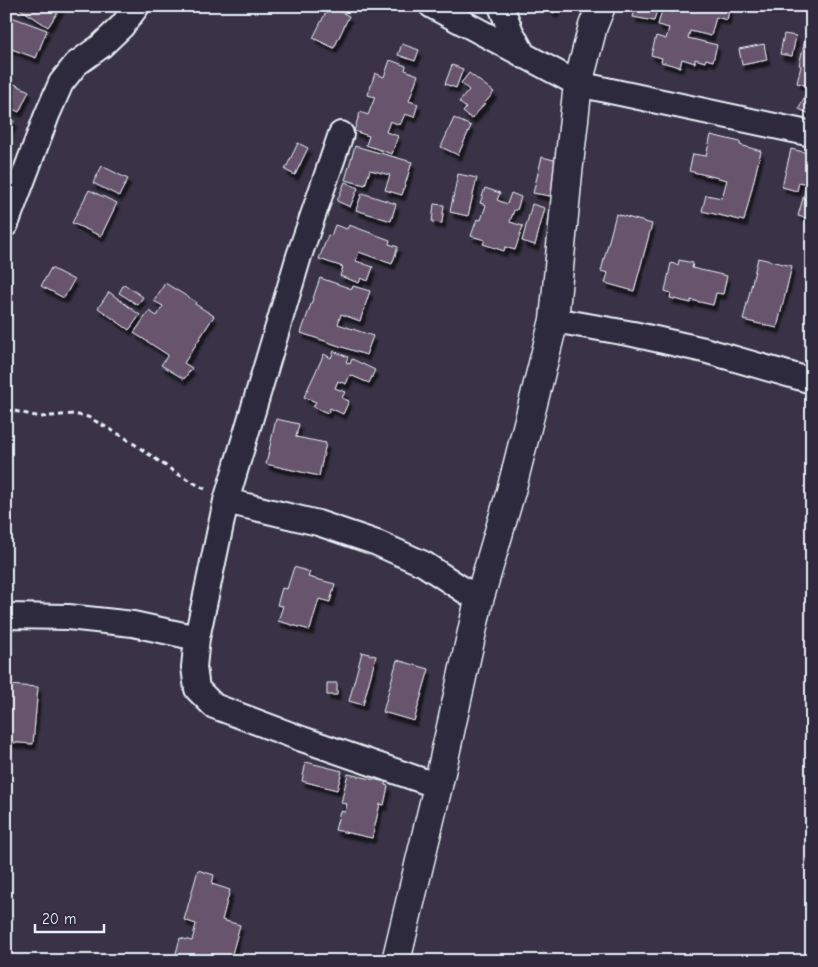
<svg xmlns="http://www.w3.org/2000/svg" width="818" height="967" viewBox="0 0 818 967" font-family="'Comic Neue',sans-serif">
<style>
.built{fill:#483d52}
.building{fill:#68556d;stroke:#e8f1f8;filter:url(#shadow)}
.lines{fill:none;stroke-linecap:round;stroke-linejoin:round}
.street-casing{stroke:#e8f1f8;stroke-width:28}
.secondary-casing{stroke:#e8f1f8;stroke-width:31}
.path{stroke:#e8f1f8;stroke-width:3;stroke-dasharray:5 4;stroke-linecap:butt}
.street{stroke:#2f2a3d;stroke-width:24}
.secondary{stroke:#2f2a3d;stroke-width:28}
</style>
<defs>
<filter id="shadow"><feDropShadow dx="3" dy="5.5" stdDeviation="1" flood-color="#0009"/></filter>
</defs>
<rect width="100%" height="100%" fill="#3a3347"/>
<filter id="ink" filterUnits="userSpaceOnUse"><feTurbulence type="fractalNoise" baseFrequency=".02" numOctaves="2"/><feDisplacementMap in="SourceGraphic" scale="10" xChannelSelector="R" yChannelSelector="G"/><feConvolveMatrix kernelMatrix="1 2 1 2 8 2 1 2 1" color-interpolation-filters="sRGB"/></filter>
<g filter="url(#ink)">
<!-- built -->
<path class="built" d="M542,950L597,961H539Z"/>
<!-- building -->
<path class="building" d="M16,6H62L48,27Z
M329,6L349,16L334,48L313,38Z
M546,6H559L554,13Z
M636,6H658L654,21L633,17Z
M671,6H730L727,20L716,17L711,36L690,31L688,38L717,45L713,61L706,59L705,62L695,59V63L682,59L680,67L661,62L662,58L651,55L656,36L666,39L669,28L658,25L662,10L673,13L675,7Z
M6,15L47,30L36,58L6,47Z
M812,32V87L797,83L801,66L799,65L806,36L810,38Z
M784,34L796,36L792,56L780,54Z
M402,44L419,50L415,61L398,55Z
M764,44L767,60L742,65L739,49Z
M390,60L406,66L405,70L418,75L409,101L418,104L414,117L405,114L400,125L390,121L386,132L398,136L392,154L366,145L369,136L354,131L360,112L368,115L375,97L368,95L375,73L384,77Z
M452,65L463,69L456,88L445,84Z
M469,73L494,92L472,119L463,112L466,108L459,102L469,90L461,83Z
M6,80L29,91L19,112L8,107L14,95L6,92Z
M805,95L812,98V115L799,109Z
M6,118L14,121L6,138Z
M454,118L471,126L458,155L441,147Z
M711,135L740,142V145L761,151L744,221L702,211L706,195L722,198L727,180L689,171L693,154L706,156Z
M298,143L308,148L295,175L285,170Z
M355,146L412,162L402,195L385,190L390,175L370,170L365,185L345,180Z
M791,149L812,154V220L798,216L807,184L799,182L797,191L782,187Z
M542,157L558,161L550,196L533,193Z
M102,166L128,179L119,196L93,183Z
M458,174L477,178L468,216L450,212Z
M345,182L358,188L350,207L337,201Z
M485,188L500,193L497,200L507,204L511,193L521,197L517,210H514L510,222L523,226L515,250L505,247L504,251L483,244L485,240L471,236L477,219L481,220L486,205L480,203Z
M89,190L117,203L101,236L72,223Z
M362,193L396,204L391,221L356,210Z
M434,204L444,205L442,223L432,222Z
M532,204L545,208L535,245L522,241Z
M616,214L652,224L634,291L605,283L608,273L601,271Z
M335,225L347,229L349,225L390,240L389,244L398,247L392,264L359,252L356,261L373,267L368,281L361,278L359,283L340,276L343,267L319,259L328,235L331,236Z
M758,258L792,266L777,328L743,320Z
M679,260L693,263L692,268L727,276L723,294L716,293L713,305L691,300V303L670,298L671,293L665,291L671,263L678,265Z
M51,268L74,280L64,298L41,286Z
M320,278L352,289L353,286L370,291L360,321L341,314L338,324L373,336L366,355L301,333Z
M165,283L196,302L195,304L214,316L184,363L192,368L184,379L161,365L168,355L134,333L149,311L157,316L163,306L154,301Z
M124,284L143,297L138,305L119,293Z
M109,292L140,315L129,330L98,308Z
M334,351L348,357L346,362L350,364L352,359L375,370L369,383L350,375L346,384L338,381L335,388L345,392L342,398L349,401L343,414L330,408L328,413L313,407L316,402L304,397L324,354L331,358Z
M276,419L299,424L296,437L326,443L319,476L266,464Z
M294,567L310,572L308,577L335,584L330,602L319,599L310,630L278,621L283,606L277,605L282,588L287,589Z
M362,652L376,656L363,705L349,701Z
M397,660L429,669L414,721L383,712Z
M327,683H337V695H327Z
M6,685L38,687L33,744L6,742Z
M306,762L342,771L337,790L302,781Z
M348,774L386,782L385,785L388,786L384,805L380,804L372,838L335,830L340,811L345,812L347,804L341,803Z
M198,870L214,875L212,884L230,890L222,920L240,925L230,961H174L180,938L192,941L196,924L184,920Z"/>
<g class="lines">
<!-- street casing -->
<g class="street-casing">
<path id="street" d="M432,6L578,84L812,134
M501,6L511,32L524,56
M341,134L299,256L226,501L197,638L194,667L197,689L214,706L302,739L438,786
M6,224L47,115L61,83L76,64L101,46L122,26L137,6
M554,320L633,334L704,350L812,381
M226,501L318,523L377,543L424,564L479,600
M6,616L68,617L133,624L197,638"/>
</g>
<!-- secondary casing -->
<g class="secondary-casing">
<path id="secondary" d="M396,961L438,786L479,600L511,491L554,320L568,173L578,84L593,26L601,6"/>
</g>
<!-- path -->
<path class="path" d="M6,409L40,417L73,414L88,417L124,437L176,473L205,489"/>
<!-- street -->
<use href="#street" class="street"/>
<!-- secondary -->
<use href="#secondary" class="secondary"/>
</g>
</g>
<!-- margin -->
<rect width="818" height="967" fill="none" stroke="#2f2a3d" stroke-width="25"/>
<rect x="12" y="12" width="793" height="942" fill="none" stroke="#e8f1f8" stroke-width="2" filter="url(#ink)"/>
<!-- scale -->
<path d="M35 924v8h69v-8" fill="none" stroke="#e8f1f8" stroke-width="2.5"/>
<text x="42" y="924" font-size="15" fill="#e8f1f8" stroke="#2f2a3d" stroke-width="4" paint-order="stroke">20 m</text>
</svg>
